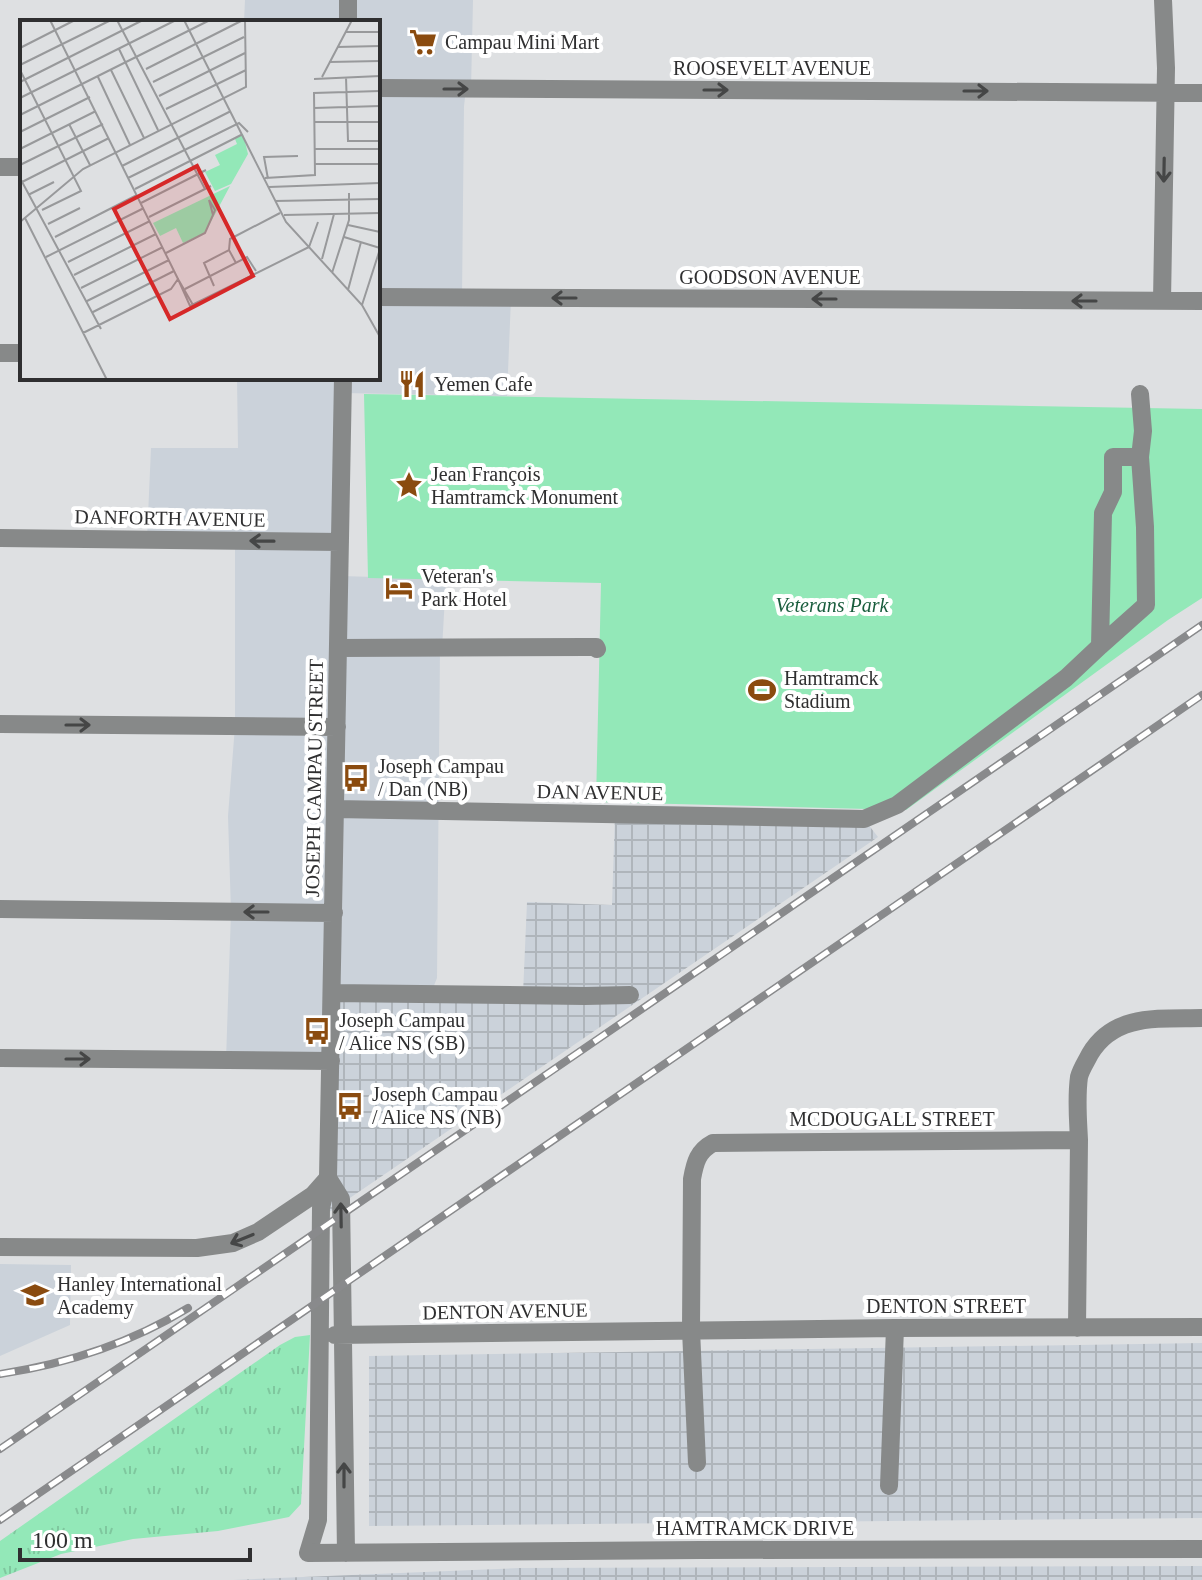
<svg xmlns="http://www.w3.org/2000/svg" width="1202" height="1580" viewBox="0 0 1202 1580" font-family="Georgia,serif">
<style>
.built{fill:#cbd2da}
.industrial{fill:url(#industrial-grid)}
.grass{fill:url(#grass-tufts)}
.park{fill:#93e8b8}
.lines{fill:none;stroke-linecap:round;stroke-linejoin:round}
.minor{stroke:#878989;stroke-width:18}
.rail-casing{stroke:#898a8c;stroke-width:8}
.rail{stroke:#fff;stroke-width:5;stroke-dasharray:15;stroke-linecap:butt}
.oneway{stroke:#454646}
.labels{text-anchor:middle;dominant-baseline:central;stroke-width:8;stroke-linejoin:round;paint-order:stroke}
.poi-label{font-size:20px;fill:#2f2f30;stroke:#fff;text-anchor:start}
.street-label{font-size:20px;fill:#2f2f30;stroke:#fff}
.park-label{font-size:20px;font-style:italic;fill:#195d3d;stroke:#fff}
.inset-road{fill:none;stroke:#98999b;stroke-width:2}
.view{fill:#d62828;fill-opacity:0.15;stroke:#d62828;stroke-width:4}
.inset-edge{fill:none;stroke:#2f2f30;stroke-width:4}
</style>
<defs>
<pattern id="industrial-grid" width="8" height="8" patternUnits="userSpaceOnUse" patternTransform="scale(2)"><rect width="8" height="8" fill="#cbd2da"/><path d="M0 4h8M4 0v8" fill="none" stroke="#afb5bb"/></pattern>
<pattern id="grass-tufts" width="24" height="20" patternUnits="userSpaceOnUse" patternTransform="scale(2)"><rect width="24" height="20" fill="#93e8b8"/><path d="M3 7l-1-3M5 7V3M7 7l1-3M15 17l-1-3M17 17v-4M19 17l1-3" fill="none" stroke="#7fc79e"/></pattern>
</defs>
<rect width="100%" height="100%" fill="#dee0e2"/>
<!-- built -->
<path class="built" d="M245,0H473L471,89H466L464,106L462,297L511,298L507,396L343,393L340,576L446,579L442,649H440L437,978L431,993L331,1061L226,1060L231,912L228,816L235,726V541L147,539L151,448H238L237,378H378V22H244Z
M0,1264L71,1265L70,1325L0,1356Z"/>
<!-- industrial -->
<path class="industrial" d="M615,814L864,819L878,837L325,1215L332,993L523,994L527,902L612,905Z
M1202,1343V1518L369,1526V1356Z
M1202,1566V1580H233L519,1568Z"/>
<!-- grass -->
<path class="grass" d="M310,1335L301,1504L289,1517L218,1531L133,1539L61,1554L0,1578V1541L280,1345L295,1337Z"/>
<!-- park -->
<path class="park" d="M364,394L1202,409V598L1168,620L906,810L596,802L601,583L368,578Z"/>
<g class="lines">
<!-- minor -->
<path class="minor" d="M348,22V0
M378,88L1202,93
M0,167H22
M378,297L1202,301
M1162,301L1166,68L1163,0
M0,353H22
M1140,394L1143,431L1140,457
M0,538L340,542
M338,648L586,647H596L597,649L594,647
M0,724L337,727
M336,809L864,819L897,805L1066,678L1100,646L1103,513L1113,492V457H1140L1145,527L1146,605L1100,646
M0,909L334,913
M332,993L585,996L630,995
M0,1058L331,1061
M1079,1140C1078,1119 1076,1098 1079,1077C1081,1069 1086,1062 1090,1054C1114,1013 1160,1019 1202,1018
M0,1247L197,1248L233,1243L258,1232L313,1195L328,1178L343,378
M335,1335L895,1328L1202,1327
M697,1463L691,1330L692,1179C695,1162 698,1151 713,1143L1079,1140L1077,1328
M889,1486L895,1328
M346,1553L341,1199L328,1178L321,1208L318,1520L308,1553L701,1550L1202,1549"/>
<!-- rail casing -->
<g class="rail-casing">
<path id="rail" d="M0,1374C66,1364 131,1343 188,1308
M0,1449L1202,625
M0,1520L1202,695"/>
</g>
<!-- rail -->
<use href="#rail" class="rail"/>
</g>
<!-- one-way arrows -->
<defs><path id="oneway-shaft" d="M-6 0H5M1.5-3L5.5 0L1.5 3" fill="none" stroke-width="1.6" stroke-linecap="round" stroke-linejoin="round" transform="scale(2)"/></defs>
<g class="oneway">
<use href="#oneway-shaft" transform="translate(456 89)"/>
<use href="#oneway-shaft" transform="translate(716 90)"/>
<use href="#oneway-shaft" transform="translate(976 91)"/>
<use href="#oneway-shaft" transform="translate(1164 170) rotate(91)"/>
<use href="#oneway-shaft" transform="translate(564 298) rotate(-180)"/>
<use href="#oneway-shaft" transform="translate(824 299) rotate(-180)"/>
<use href="#oneway-shaft" transform="translate(1084 301) rotate(-180)"/>
<use href="#oneway-shaft" transform="translate(262 541) rotate(-179)"/>
<use href="#oneway-shaft" transform="translate(78 725)"/>
<use href="#oneway-shaft" transform="translate(256 912) rotate(-180)"/>
<use href="#oneway-shaft" transform="translate(78 1059)"/>
<use href="#oneway-shaft" transform="translate(341 1215) rotate(-91)"/>
<use href="#oneway-shaft" transform="translate(242 1239) rotate(158)"/>
<use href="#oneway-shaft" transform="translate(344 1475) rotate(-90)"/>
</g>
<!-- icons -->
<defs>
<g id="supermarket-bare" transform="scale(2.16)"><path d="M-6-5.5h2.5l.6 2H6L4.5 2H-2.5L-4.4-4H-6ZM-1.5 3.2a1.3 1.3 0 1 0 .1 0ZM3 3.2a1.3 1.3 0 1 0 .1 0Z" fill="#8a4b0f" stroke="#fff" stroke-width="2.5" paint-order="stroke"/></g>
<g id="restaurant-bare" transform="scale(2.16)"><path d="M-5-6h1v4h1v-4h1v4h1v-4h1v5L-1.5 .5V6h-2V.5L-5-1ZM5-6V6H3V1.5H1.5Q1.5-4 5-6Z" fill="#8a4b0f" stroke="#fff" stroke-width="2.5" paint-order="stroke"/></g>
<g id="sight-bare" transform="scale(2.16)"><path d="M0-6L1.8-2.2L6-1.7L2.9 1.2L3.7 5.4L0 3.3L-3.7 5.4L-2.9 1.2L-6-1.7L-1.8-2.2Z" fill="#8a4b0f" stroke="#fff" stroke-width="2.5" paint-order="stroke"/></g>
<g id="hotel-bare" transform="scale(2.16)"><path d="M-6-4.5h1.5V1H6V5H4.5V3h-9V5H-6ZM-4 0a1.8 1.8 0 1 1 3.6 0ZM.5 0V-2.5h3Q6-2.5 6 0Z" fill="#8a4b0f" stroke="#fff" stroke-width="2.5" paint-order="stroke"/></g>
<g id="stadium-bare" transform="scale(2.16)"><path d="M0-5a6.5 5 0 1 0 0 10a6.5 5 0 1 0 0-10ZM-3.5-1.8h7v3.6h-7Z" fill="#8a4b0f" stroke="#fff" stroke-width="2.5" paint-order="stroke"/></g>
<g id="bus-bare" transform="scale(2.16)"><path d="M-5-6H5V4H4V6H2V4H-2V6H-4V4H-5ZM-3.5-4V0h7V-4ZM-3.5 1.2v1.5H-2V1.2ZM2 1.2v1.5H3.5V1.2Z" fill="#8a4b0f" stroke="#fff" stroke-width="2.5" paint-order="stroke"/></g>
<g id="school-bare" transform="scale(2.16)"><path d="M0-5L7-2L0 1L-7-2ZM-4 1L0 2.5L4 1V4Q0 6-4 4Z" fill="#8a4b0f" stroke="#fff" stroke-width="2.5" paint-order="stroke"/></g>
</defs>
<g fill-rule="evenodd">
<use href="#supermarket-bare" x="423" y="42"/>
<use href="#restaurant-bare" x="412" y="384"/>
<use href="#sight-bare" x="409" y="485"/>
<use href="#hotel-bare" x="399" y="588"/>
<use href="#stadium-bare" x="762" y="690"/>
<use href="#bus-bare" x="356" y="778"/>
<use href="#bus-bare" x="317" y="1031"/>
<use href="#bus-bare" x="350" y="1106"/>
<use href="#school-bare" x="35" y="1295"/>
</g>
<g class="labels">
<!-- poi labels -->
<g class="poi-label">
<text x="445" y="42">Campau Mini Mart</text>
<text x="434" y="384">Yemen Cafe</text>
<text x="431" y="474">Jean François<tspan x="431" dy="23">Hamtramck Monument</tspan></text>
<text x="421" y="576">Veteran's<tspan x="421" dy="23">Park Hotel</tspan></text>
<text x="784" y="678">Hamtramck<tspan x="784" dy="23">Stadium</tspan></text>
<text x="378" y="766">Joseph Campau<tspan x="378" dy="23">/ Dan (NB)</tspan></text>
<text x="339" y="1020">Joseph Campau<tspan x="339" dy="23">/ Alice NS (SB)</tspan></text>
<text x="372" y="1094">Joseph Campau<tspan x="372" dy="23">/ Alice NS (NB)</tspan></text>
<text x="57" y="1284">Hanley International<tspan x="57" dy="23">Academy</tspan></text>
</g>
<!-- street labels -->
<g class="street-label">
<text x="772" y="68">ROOSEVELT AVENUE</text>
<text x="770" y="277">GOODSON AVENUE</text>
<text transform="translate(170 518) rotate(1)">DANFORTH AVENUE</text>
<text transform="translate(314 778) rotate(-89)">JOSEPH CAMPAU STREET</text>
<text transform="translate(600 792) rotate(1)">DAN AVENUE</text>
<text x="892" y="1119">MCDOUGALL STREET</text>
<text x="946" y="1306">DENTON STREET</text>
<text transform="translate(505 1311) rotate(-1)">DENTON AVENUE</text>
<text x="755" y="1528">HAMTRAMCK DRIVE</text>
</g>
<!-- park labels -->
<g class="park-label">
<text x="832" y="605">Veterans Park</text>
</g>
</g>
<!-- overview -->
<g transform="translate(20 20)">
<rect width="360" height="360" fill="#dee0e2"/>
<path d="M223,114L228,134L211,164L195,171L185,152L200,145L195,135L217,124L215,119ZM210,166L185,213L163,223L156,208L140,216L133,203Z" fill="#93e8b8"/>
<path class="inset-road" d="M30,0L158,259L151,269L63,313M97,0L185,169M164,0L266,202L342,285L360,317M325,12H360M317,27L360,26M0,28L55,0M99,29L138,110M309,42L360,41M0,45L91,0M126,49L223,0M0,50L61,171L22,190M91,50L124,118M78,57L110,125M302,57L332,0M326,57L328,121H360M294,59L360,56M0,62L123,0M133,62L224,17M139,76L225,33M0,78L156,0M294,88L360,86M146,89L226,50M0,95L190,0M294,102H360M49,104L70,145M0,112L70,77M0,129L76,91M295,129H360M295,144H360M0,145L83,104M102,146L211,91M0,158L81,309M108,158L219,103L228,112M245,158L295,155L294,73L360,71M248,159L244,137L278,136M2,162L89,118M249,167L360,163M115,169L221,115M8,175L34,162M255,181L360,179M121,183L186,150M264,195L360,193M129,197L191,166M5,198L87,360M0,202L63,149L226,67L225,0M28,204L60,188M328,205L360,212M35,217L117,175M324,217L360,228M209,230L210,219L260,193M146,233L185,213L193,195L189,180L195,190L193,195M26,237L124,188M302,239L314,194M48,242L130,201M312,253L329,200V173M54,255L136,214M194,266L184,243L209,230L216,243M61,268L143,227M165,269L227,237L236,251M328,270L341,222M67,281L149,240M173,285L158,259L170,286L289,227L298,202M342,285L360,229M73,292L154,251"/>
<path class="view" d="M177,146L233,256L150,299L94,189Z"/>
<rect width="360" height="360" class="inset-edge"/>
</g>
<!-- scale -->
<path d="M20 1548v12h230v-12" fill="none" stroke="#2f2f30" stroke-width="4"/>
<text x="32" y="1548" font-size="24" fill="#2f2f30" stroke="#ffffff" stroke-width="6" paint-order="stroke">100 m</text>
</svg>
